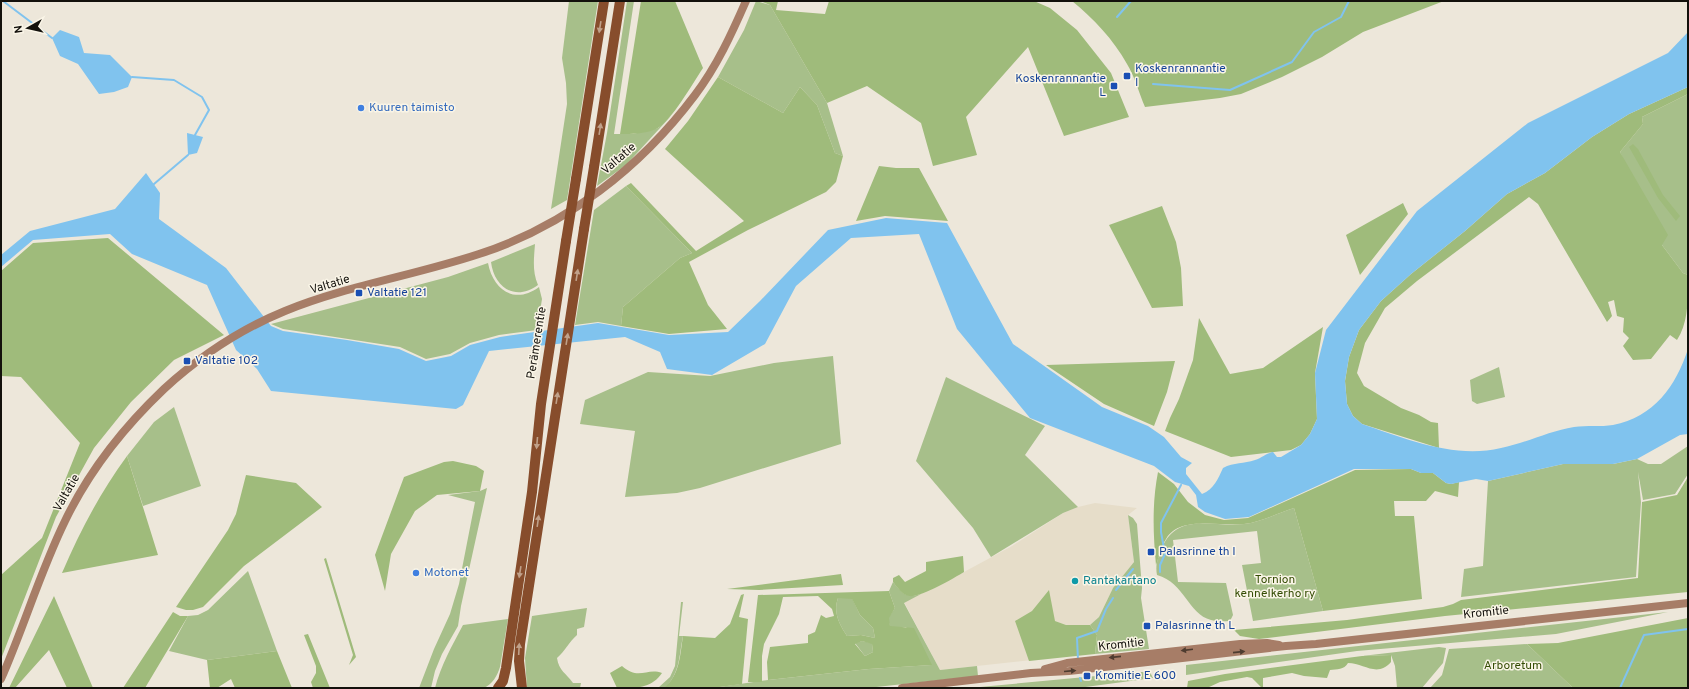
<svg xmlns="http://www.w3.org/2000/svg" width="1689" height="689" viewBox="0 0 1689 689" font-family="Overpass,sans-serif">
<style>
.built{fill:#e6ddc9}
.green{fill:#a7bf8a}
.forest{fill:#9fbb7b;fill-rule:evenodd}
.water{fill:#80c3ee}
.lines{fill:none;stroke-linecap:round;stroke-linejoin:round}
.stream{stroke:#80c3ee;stroke-width:2}
.secondary{stroke:#a77d67;stroke-width:8}
.motorway{stroke:#874d2c;stroke-width:10}
.motorway-bridge{stroke:#874d2c;stroke-width:10}
.oneway{fill:#c0a18a}
.oneway2{fill:#4e3c30}
.transit-dot{fill:#1a4fb4;stroke:#faf5e7;stroke-width:1.5}
.shop-dot{fill:#3f7fe0;stroke:#faf5e7;stroke-width:1.5}
.culture-dot{fill:#0f9aa8;stroke:#faf5e7;stroke-width:1.5}
.labels{text-anchor:middle;dominant-baseline:central;stroke-width:3;stroke-linejoin:round;paint-order:stroke}
.transit-label{font-size:12px;fill:#164399;stroke:#faf5e7;text-anchor:start}
.shop-label{font-size:12px;fill:#366cbe;stroke:#faf5e7;text-anchor:start}
.street-label{font-size:12px;fill:#13110c;stroke:#faf5e7}
.park-label{font-size:12px;fill:#354d05;stroke:#faf5e7}
.culture-label{font-size:12px;fill:#0d838f;stroke:#faf5e7;text-anchor:start}
</style>
<rect width="100%" height="100%" fill="#ede7da"/>
<!-- built -->
<path class="built" d="M1095,503L1137,508L1128,515L1134,562L1113,588L1099,617L1090,625H1066L1055,621L1059,657L940,670L904,602L964,572L1012,546L1063,513L1078,507Z"/>
<!-- green -->
<path class="green" d="M569,1H598L567,200L551,209L567,104L566,83L562,58Z
M627,1H634L614,134H633L658,128L671,116L626,165L597,186L607,133Z
M756,1L770,5L827,103L843,156L835,153L817,105L800,87L783,113L718,77L744,30Z
M1688,94V275L1683,273L1662,245L1620,152L1643,124L1642,117Z
M626,186L692,253L680,258L623,307L621,326L598,322L575,325L594,210Z
M535,244C534,258 532,271 538,285C515,302 494,287 491,262Z
M488,263C493,290 515,305 539,287L542,299L537,330L499,335L470,343L450,354L426,359L400,347L283,329L271,324L448,277Z
M833,356L841,444L700,488L677,493L625,497L635,431L580,424L585,400L648,372L710,376L774,363Z
M1499,367L1505,397L1477,404L1472,401L1470,380Z
M946,377L1045,426L1025,455L1078,507L1063,513L991,557L973,528L916,461Z
M174,407L201,486L143,506L127,456L154,422Z
M1688,446V474L1675,494L1643,500L1638,472L1641,502L1636,577L1461,597L1464,569L1483,566L1488,481L1563,464H1613L1637,459L1648,464H1661Z
M487,488L461,606L458,626L442,654L435,671L431,688H419L434,649L450,614L459,584L475,502L448,495L480,491Z
M1294,508L1323,611L1253,621L1242,565L1261,563L1257,531L1173,540L1178,582L1226,583L1233,615L1230,621C1224,621 1217,622 1211,620C1188,614 1185,583 1157,575C1155,564 1158,558 1162,548C1177,511 1214,528 1244,524C1261,522 1278,513 1294,508Z
M1128,515L1133,518L1137,524L1142,588L1141,598L1149,649L1095,654L1097,635L1090,625L1099,617L1113,588L1134,562Z
M248,571L277,651L207,660L169,651L188,616L198,615L208,610Z
M893,582C903,594 905,598 921,594L904,603L940,670L977,666L978,676L867,688H712L768,680L869,669L931,665L906,627H890L888,618L895,608L889,591Z
M838,598H852L860,615L873,628L875,638L861,635L847,636C839,624 833,612 838,598Z
M681,602H683L679,636H683C679,656 680,672 666,687L658,688L670,677L675,666Z
M587,608L584,627L577,629V635C569,642 565,651 557,658C559,671 566,673 573,683H581L580,688H527L525,658L532,616Z
M1668,612L1556,634L1357,651L1186,675V665Z
M508,619L500,667C498,674 492,686 483,688C472,689 448,688 435,688C441,665 452,646 463,625Z
M862,641L872,643L873,652L865,656L855,643Z
M1527,644L1573,688H1430L1442,675L1449,649Z
M1439,647L1446,648L1443,663L1422,688H1397L1395,666L1391,655L1362,656Z
M1139,672H1150L1153,678L1078,688H969Z"/>
<!-- forest -->
<path class="forest" d="M641,1H675L703,68C692,84 672,121 656,129C644,134 632,134 620,134Z
M760,1H778L776,10L825,14L829,1H1034L1050,8L1077,30L1111,73L1129,117L1064,136L1028,47L966,117L977,155L933,166L921,123L867,86L827,103L770,5Z
M1072,1H1444L1363,32L1322,57L1282,77L1241,94L1220,98L1145,107C1139,93 1135,77 1127,64C1113,39 1094,19 1072,1Z
M718,77L783,113L800,87L817,105L835,153L843,156L836,182L826,192L748,230L689,262L708,305L727,329L669,334L621,326L623,307L680,258L692,253L626,186L631,183L696,251L744,221L665,149L688,121Z
M1688,87V94L1642,117L1643,124L1620,152L1668,235L1662,245L1683,273L1688,275C1688,297 1689,322 1677,340L1670,335L1651,359L1633,360L1623,346L1629,338L1623,332L1624,318L1617,316L1614,300L1608,302L1612,316L1607,322L1538,204L1529,197L1417,281L1385,308L1365,343L1357,373L1364,386L1401,408L1419,415L1431,422L1438,423L1439,448L1362,424L1353,416L1347,404L1345,381L1349,357L1359,330L1381,301L1411,274L1465,231L1507,194L1545,173L1592,137L1629,114Z
M1633,144L1638,149L1663,195L1680,216L1676,221L1658,198L1629,147Z
M879,166L896,168H919L948,221L885,216L856,221Z
M1403,203L1408,214L1360,275L1346,235Z
M1162,206L1176,242L1181,268L1183,306L1152,308L1109,225Z
M108,238L224,335L174,360L131,402L94,448L56,517L1,659V575L42,538L80,443L21,377L1,376V271L33,243Z
M1199,318L1230,374L1263,368L1323,327L1315,373L1317,419L1310,434L1301,445L1291,450L1231,457L1165,431L1170,418L1179,399L1193,360Z
M1175,361L1167,392L1154,426L1104,404L1046,365Z
M127,456L158,555L62,573C80,531 100,493 127,456Z
M453,461L476,466L484,471L480,491L437,495L415,511L391,554L385,591L375,555L404,477L444,462Z
M1411,469L1421,473H1433L1446,483L1451,484L1459,482L1458,497L1435,491L1426,501H1394L1395,516H1414L1422,599L1323,611L1294,508C1278,513 1261,522 1244,524C1221,527 1180,515 1166,539C1161,547 1159,557 1156,565C1153,533 1152,503 1158,472L1174,484L1188,502L1205,515L1224,520L1248,518L1355,470Z
M246,475L296,483L322,507L244,566L203,607L193,610H186L176,607L228,530L236,514Z
M1688,477V592L1445,616L1259,639L1240,636L1234,630L1347,620L1443,607L1453,604L1461,600L1638,578L1642,502L1677,495Z
M963,556L964,572C954,578 920,598 909,596C902,595 897,587 893,582V578L899,575L905,582L926,571V562Z
M326,558L356,657L349,665L353,655L324,559Z
M841,574L843,585L759,590L727,589Z
M1049,590L1055,621L1066,625H1090L1097,635L1095,654L1029,661L1015,621L1032,611Z
M889,591L895,608L889,618L890,626L914,628L932,665L869,669L768,680L767,662L770,647L808,643V635L815,632L821,615L826,618L834,616L832,609L818,596L783,597L779,614L764,644L762,656V682H748L758,595ZM838,598L852,599L860,615L873,628L875,638L861,635L847,636C839,624 833,612 838,598ZM862,641L872,644L873,652L865,656L855,644Z
M744,594L739,617L748,619L742,684L712,688H664C680,675 680,655 683,636L715,638L730,624L741,595Z
M54,596L93,688H67L49,650L15,688H9Z
M173,612L180,616H188L145,688H123Z
M1688,618V688H1573L1527,644L1558,643Z
M308,634L330,688H313L311,682L316,673V666L304,635Z
M277,651L292,688H235L231,679L217,688H210L207,660Z
M1391,655V662C1377,678 1364,663 1348,663C1344,670 1337,669 1330,670L1327,678L1304,676L1292,673L1263,678V687H1261L1252,678L1247,677L1220,682L1207,688H1187L1188,681L1225,674L1362,656Z
M622,666C639,681 647,667 662,673C651,689 636,688 617,688L610,673Z"/>
<!-- water -->
<path class="water" d="M60,30L79,37L84,53L110,55L132,77L128,87L114,92L99,94L78,64L60,56L52,38Z
M1688,32V87L1629,114L1592,137L1545,173L1507,194L1465,231L1411,274L1381,301L1359,330L1349,357L1345,381L1347,404L1353,416L1362,424C1406,439 1454,459 1501,448C1526,443 1549,431 1574,427C1587,425 1601,427 1613,425C1654,417 1676,386 1688,349V434L1680,435L1637,459L1613,464H1563L1488,481L1476,479L1451,484L1446,483L1433,473H1421L1411,469H1354L1249,517L1225,519L1205,512L1198,507L1196,495L1189,486L1175,482L1154,466L1030,418L957,329L919,234L851,238L796,286L765,344L712,375L667,369L660,352L625,337L489,351L463,405L456,409L271,391L257,369L236,350L207,285L132,254L110,234L33,240L1,267V255L30,231L115,209L146,173L160,193L159,219L226,268L271,326L283,331L347,340L399,349L426,361L451,356L470,345L500,337L598,323L669,335L728,332L760,301L828,230L886,218L947,223L1013,344L1102,407L1148,426L1164,437L1181,457L1192,463L1186,468V474L1202,494C1214,489 1218,479 1223,468C1234,462 1244,464 1255,460C1262,458 1266,453 1273,452L1277,457H1281L1301,445L1310,434L1317,419L1315,373L1326,330L1417,211L1528,123L1668,53Z
M187,133L203,137L197,153L188,155Z"/>
<g class="lines">
<!-- stream -->
<path class="stream" d="M3,1L52,38
M1117,17L1131,1
M132,77L174,80L202,97L209,110L195,135
M1153,84L1230,90L1292,62L1314,32L1341,17L1349,1
M154,184L188,155
M1160,572V565L1165,554L1161,532V523L1181,485
M1116,590L1133,569
M1078,660L1077,638L1097,631L1106,609L1113,598
M1080,678L1081,681
M1620,688L1644,635L1688,629"/>
<!-- secondary -->
<path class="secondary" d="M1045,669L1067,663L1240,644L1267,643L1279,645
M1,679C24,627 40,572 65,521C89,471 124,427 164,389C199,357 241,329 285,311C346,286 416,275 479,254C566,226 641,167 695,95C717,66 732,33 746,1
M902,688L1031,673L1069,671L1286,646L1316,644L1688,603"/>
<!-- motorway -->
<path class="motorway" d="M594,167L620,1
M576,179L604,1
M498,688L503,681L506,668L532,492L541,404L566,241
M522,688L519,661L520,644L584,229"/>
<!-- motorway-bridge -->
<path class="motorway-bridge" d="M584,229L594,167
M566,241L576,179"/>
</g>
<!-- one-way arrows -->
<defs><path id="oneway-solid" d="M-6-.8H1V-3.2L6.5 0L1 3.2V.8H-6Z"/></defs>
<g class="oneway">
<use href="#oneway-solid" transform="translate(600 27) rotate(99)"/>
<use href="#oneway-solid" transform="translate(600 129) rotate(-81)"/>
<use href="#oneway-solid" transform="translate(577 275) rotate(-81)"/>
<use href="#oneway-solid" transform="translate(567 339) rotate(-81)"/>
<use href="#oneway-solid" transform="translate(557 398) rotate(-81)"/>
<use href="#oneway-solid" transform="translate(537 443) rotate(95)"/>
<use href="#oneway-solid" transform="translate(538 521) rotate(-82)"/>
<use href="#oneway-solid" transform="translate(520 572) rotate(99)"/>
<use href="#oneway-solid" transform="translate(519 649) rotate(-87)"/>
</g>
<g class="oneway2">
<use href="#oneway-solid" transform="translate(1187 650) rotate(173)"/>
<use href="#oneway-solid" transform="translate(1239 652) rotate(-6)"/>
<use href="#oneway-solid" transform="translate(1115 657) rotate(174)"/>
<use href="#oneway-solid" transform="translate(1070 671) rotate(-5)"/>
</g>
<!-- markers -->
<g class="transit-dot">
<rect x="1123" y="72" width="8" height="8" rx="2"/>
<rect x="1110" y="82" width="8" height="8" rx="2"/>
<rect x="355" y="289" width="8" height="8" rx="2"/>
<rect x="183" y="357" width="8" height="8" rx="2"/>
<rect x="1147" y="548" width="8" height="8" rx="2"/>
<rect x="1143" y="622" width="8" height="8" rx="2"/>
<rect x="1083" y="672" width="8" height="8" rx="2"/>
</g>
<g class="shop-dot">
<circle cx="361" cy="108" r="4"/>
<circle cx="416" cy="573" r="4"/>
</g>
<circle class="culture-dot" cx="1075" cy="581" r="4"/>
<g class="labels">
<!-- transit labels -->
<g class="transit-label">
<text x="1135" y="69">Koskenrannantie<tspan x="1135" dy="14">I</tspan></text>
<text x="1106" y="79" text-anchor="end">Koskenrannantie<tspan x="1106" dy="14">L</tspan></text>
<text x="367" y="293">Valtatie 121</text>
<text x="195" y="361">Valtatie 102</text>
<text x="1159" y="552">Palasrinne th I</text>
<text x="1155" y="626">Palasrinne th L</text>
<text x="1095" y="676">Kromitie E 600</text>
</g>
<!-- shop labels -->
<g class="shop-label">
<text x="369" y="108">Kuuren taimisto</text>
<text x="424" y="573">Motonet</text>
</g>
<!-- street labels -->
<g class="street-label">
<text transform="translate(619 159) rotate(-41)">Valtatie</text>
<text transform="translate(330 285) rotate(-17)">Valtatie</text>
<text transform="translate(537 343) rotate(-81)">Perämerentie</text>
<text transform="translate(67 493) rotate(-60)">Valtatie</text>
<text transform="translate(1486 613) rotate(-6)">Kromitie</text>
<text transform="translate(1121 645) rotate(-6)">Kromitie</text>
</g>
<!-- park labels -->
<g class="park-label">
<text x="1275" y="580">Tornion<tspan x="1275" dy="14">kennelkerho ry</tspan></text>
<text x="1513" y="666">Arboretum</text>
</g>
<!-- culture labels -->
<g class="culture-label">
<text x="1083" y="581">Rantakartano</text>
</g>
</g>
<!-- border -->
<rect width="1689" height="689" fill="none" stroke="#13110c" stroke-width="4"/>
<!-- north arrow -->
<g transform="translate(28 28) rotate(262)" stroke="#faf5e7" stroke-width="3" paint-order="stroke">
<path d="M0-3L7 15L0 10L-7 15Z" fill="#13110c"/>
<text y="-6" font-size="11" font-weight="bold" text-anchor="middle" fill="#13110c">N</text>
</g>
</svg>
